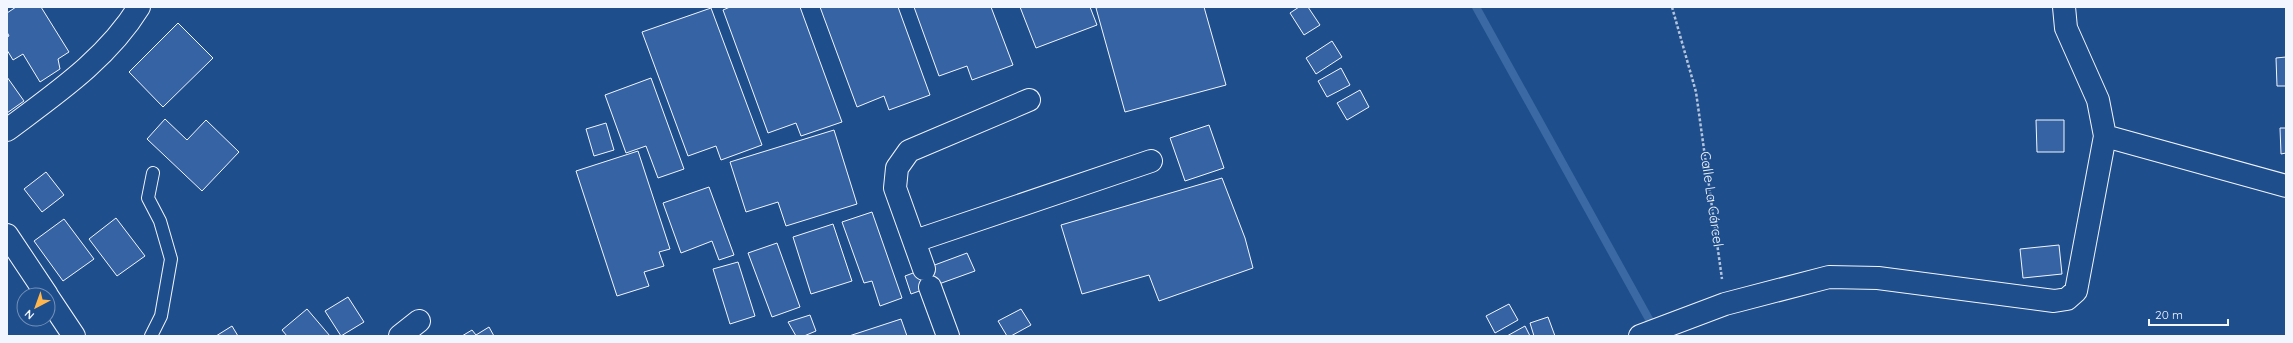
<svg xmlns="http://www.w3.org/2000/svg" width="2293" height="343" viewBox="0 0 2293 343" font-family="Quicksand,sans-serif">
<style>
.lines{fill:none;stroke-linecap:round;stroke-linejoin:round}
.stream{stroke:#3b69a3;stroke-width:8}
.building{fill:#3563a3;stroke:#f2f6ff}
.lane-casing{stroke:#f2f6ff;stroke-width:14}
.street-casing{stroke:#f2f6ff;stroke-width:24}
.path{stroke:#b3c4dc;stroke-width:2.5;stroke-dasharray:3 2;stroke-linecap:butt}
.lane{stroke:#1f4e8c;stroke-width:12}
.street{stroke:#1f4e8c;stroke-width:22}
.labels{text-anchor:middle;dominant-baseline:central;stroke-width:3;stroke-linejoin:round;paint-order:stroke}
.street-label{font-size:14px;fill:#f2f6ff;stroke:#1f4e8c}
</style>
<rect width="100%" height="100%" fill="#1f4e8c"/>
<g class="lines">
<!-- stream -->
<path class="stream" d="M1476,7L1655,330"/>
</g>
<!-- building -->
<path class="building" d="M16,7H41L69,52L58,59L60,69L40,82L23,54L13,60L7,50V37L9,36L7,32V13Z
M730,7H800L842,122L801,136L796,123L768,133L723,10Z
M820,7H898L930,95L889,110L884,96L857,107Z
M914,7H991L1013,65L972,80L967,66L939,76Z
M1020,7H1090L1097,25L1036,48Z
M1100,7H1204L1226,85L1125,112L1096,8Z
M1299,7H1308L1320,25L1304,35L1290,13Z
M711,8L762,145L721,160L716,146L688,156L642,32Z
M178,23L213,58L163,107L129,72Z
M1332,41L1342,57L1316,74L1306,58Z
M2286,57V86H2277L2276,58Z
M1341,68L1350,85L1327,97L1318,81Z
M7,77L24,101L7,113Z
M651,78L684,169L658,178L646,146L626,153L605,95Z
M1360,90L1369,107L1347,120L1337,103Z
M165,119L187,140L206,120L239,152L202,191L147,139Z
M2036,120H2064V152H2037Z
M606,123L614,150L594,156L586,129Z
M1209,125L1224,168L1185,181L1170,138Z
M2280,128H2286V153L2281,154Z
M834,130L857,204L786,226L778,202L746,212L730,162Z
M638,151L670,249L659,252L664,266L644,272L649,286L617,296L576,171Z
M46,172L64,195L42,212L24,189Z
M1222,178L1245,238L1253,268L1159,301L1149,275L1082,294L1061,225Z
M709,187L734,255L719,260L712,241L681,253L663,203Z
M872,212L902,298L880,306L872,281L864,283L842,222Z
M116,218L145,256L117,276L89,239Z
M64,219L94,259L63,281L34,241Z
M833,224L852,281L811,294L793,237Z
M777,243L800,307L772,317L748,253Z
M2059,245L2062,274L2023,278L2020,249Z
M967,253L975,271L911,294L905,276Z
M738,262L755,316L730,324L713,269Z
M348,297L364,322L341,336L325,311Z
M1509,304L1518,320L1495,333L1486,316Z
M307,309L330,336H287L282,330Z
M1021,309L1031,325L1011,336H1007L998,321Z
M810,315L816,331L804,336H796L788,322Z
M1548,317L1555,336H1534L1530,323Z
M901,319L907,336H849Z
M232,326L238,336H216Z
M1525,326L1530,336H1507Z
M489,327L494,336H462L472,330L476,335Z"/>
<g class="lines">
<!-- lane casing -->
<g class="lane-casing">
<path id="lane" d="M151,336L161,316L171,259L160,221L148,198L153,173"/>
</g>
<!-- street casing -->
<g class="street-casing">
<path id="street" d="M7,130C55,94 107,59 139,7
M2105,136L2286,186
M7,235L47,295
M915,241L1151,161
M924,269L895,188L897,168L909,151L1029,100
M930,287L948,336
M48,297L74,336
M400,336L419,321
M1640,336L1725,304L1829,277L1878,278L2054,301L2067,299L2076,291L2105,136L2098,100L2066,28L2064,7"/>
</g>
<!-- path -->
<path class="path" d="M1672,7L1696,92L1722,279"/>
<!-- lane -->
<use href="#lane" class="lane"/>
<!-- street -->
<use href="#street" class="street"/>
</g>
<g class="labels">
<!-- street labels -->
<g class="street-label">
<text transform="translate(1712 199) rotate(82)">Calle La Cárcel</text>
</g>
</g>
<!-- border -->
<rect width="2293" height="343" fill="none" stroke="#f2f6ff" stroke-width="16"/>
<!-- north arrow -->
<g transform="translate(36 307) rotate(221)"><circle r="19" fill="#1f4e8c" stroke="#7391ba"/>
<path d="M0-3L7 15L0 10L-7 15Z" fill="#ffb74d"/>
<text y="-6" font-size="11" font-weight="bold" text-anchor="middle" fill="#f2f6ff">N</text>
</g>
<!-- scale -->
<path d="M2149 319v6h79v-6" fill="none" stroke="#f2f6ff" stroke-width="2"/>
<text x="2155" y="319" font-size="12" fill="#f2f6ff" stroke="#1f4e8c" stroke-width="3" paint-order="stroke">20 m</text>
</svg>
